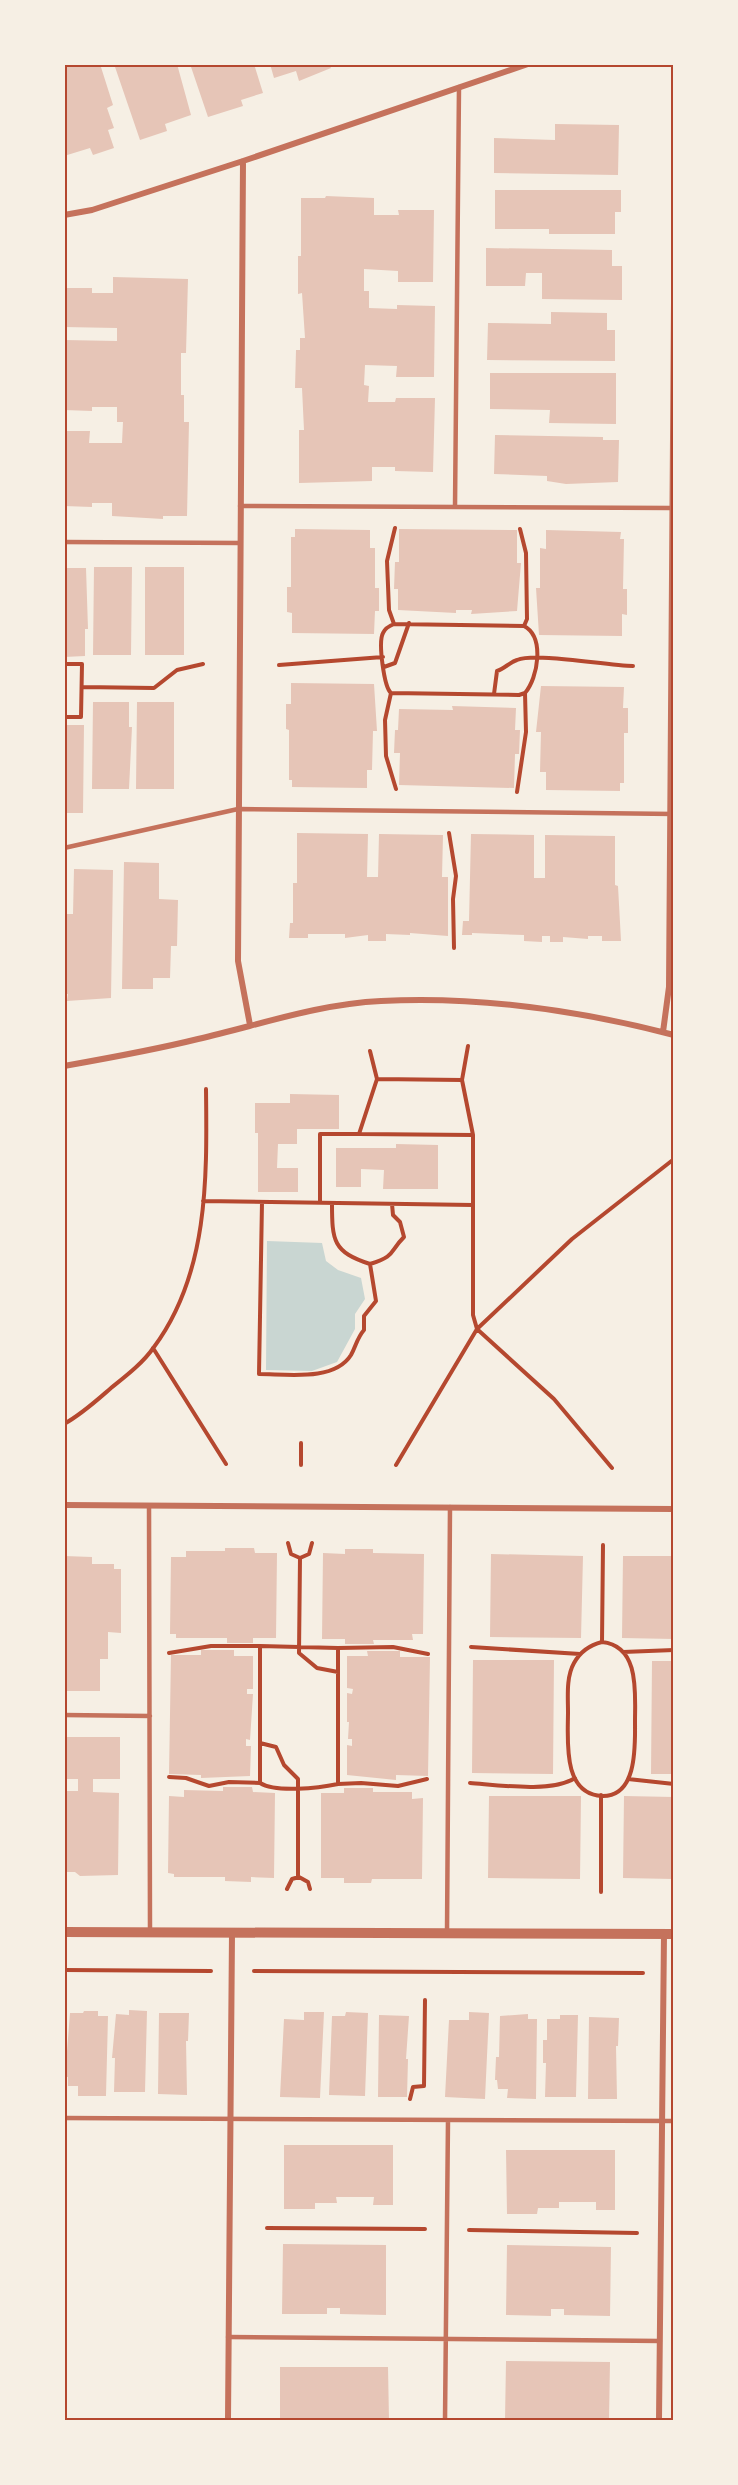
<svg xmlns="http://www.w3.org/2000/svg" width="738" height="2485" viewBox="0 0 738 2485" font-family="'Space Grotesk',sans-serif">
<style>
.water{fill:#c9d6d2}
.building{fill:#e6c5b7}
.lines{fill:none;stroke-linecap:round;stroke-linejoin:round}
.path{stroke:#b5482f;stroke-width:4}
.service{stroke:#c5725c;stroke-width:4.5}
.minor{stroke:#c5725c;stroke-width:6}
.tertiary{stroke:#c5725c;stroke-width:10}
.neatline{fill:none;stroke:#b5482f;stroke-width:2}
</style>
<rect width="100%" height="100%" fill="#f6efe4"/>
<!-- water -->
<path class="water" d="M267,1241L322,1243L326,1261L338,1270L361,1278L365,1299L355,1314V1329L337,1362L312,1371L266,1370Z"/>
<!-- building -->
<path class="building" d="M64,64H100L113,105L107,108L114,128L108,130L114,148L93,155L90,148L64,156Z
M114,64H177L191,115L165,124L167,131L140,140Z
M190,64H254L263,93L241,100L243,106L208,117Z
M270,64H329L331,68L299,81L296,71L274,78Z
M555,124L619,125L618,175L494,173V138L555,140Z
M495,190H621V212H615V234H549V229H495Z
M326,196L374,198V215H399L398,210H434L433,282H398V271L364,269V291H369V308L397,309V305L435,306L434,377H396L397,366L365,365L364,385L369,386L368,402H395L396,398H435L433,472L395,471V467H372V481L299,483V430H304L302,388H295L296,350H300V338H305L302,293L298,294V256H301V198H325Z
M486,248L612,250V266H622V300L542,299V273H526L525,286H486Z
M113,277L188,279L186,353H181V395H184V422H189L187,516H163V519L112,516V503H92V507L64,506V431H90L89,443H122L123,422H117V407H92V411L64,410V340L117,341V328L64,327V288H92V293H113Z
M551,312L607,313V330H615V361L487,360L488,323L551,324Z
M490,373H616V424L549,423L550,410L490,409Z
M495,435L603,437V440H619L618,482L566,484L547,481V476L494,474Z
M295,529L370,530V548H375V588H379V611H375L374,634L292,633V613L287,612V587H291V537H295Z
M399,529L517,530V563H521L517,611L471,614L472,610H456V613L398,610V589H394L395,562H399Z
M546,530L621,532L620,539H624L623,589H627V615L622,614V636L539,635L536,588H540V548L546,549Z
M94,567H132L131,655H93Z
M145,567H184V655H145Z
M64,568H86L88,629H85V656L64,657Z
M291,683L374,684L377,731H373L372,770H367V788L292,787V780H289V730L286,729V704H291Z
M541,686L624,687L623,708H628V733H624V783H620V791L546,790V772H540L541,732H536Z
M93,702H129V727H132L129,789H92Z
M137,702H174V789H136Z
M452,706L516,708L515,730H520L519,754H515L514,788L399,785L400,753H394L395,730H398L399,709L453,710Z
M64,725H84L83,813H64Z
M297,833L368,834L367,877H378L379,834L443,835L442,877H448V936L410,933V935L386,934V941H368V935L345,938V934H308V938H289L290,923H293V883H297Z
M471,834L534,835V878H545V835L615,836V885L618,886L621,941H602V936H588V939L563,937V942H550V936H542V942L524,941V935L472,933V935H462L463,921H469Z
M124,862L159,863V899L178,900L177,946H171L170,978H153V989H122Z
M74,869L113,870L111,998L67,1001L68,994H65L64,914H73Z
M290,1094L339,1095V1129H297V1144H278L277,1168H298V1192H258V1133H255V1103H290Z
M396,1144L438,1145V1189H383L384,1170L361,1169V1187H336V1148H396Z
M225,1548H254L255,1553H277L276,1638H253V1643H227V1638H176V1634H170L171,1557H186V1551H225Z
M345,1549H373V1553L424,1554L423,1634H412L413,1640H373L374,1644H345V1639H322L323,1553L345,1554Z
M491,1554L583,1556L581,1638L490,1637Z
M64,1556L92,1557V1564H114V1569H121V1633L108,1632V1659H100V1691H64Z
M623,1556H674V1639L622,1638Z
M201,1650H234V1656H253V1689H247V1694H253L250,1740L246,1739V1746H251L250,1776L201,1778V1775L169,1774L171,1655H201Z
M367,1651H400V1657H430L428,1776L396,1775V1780L347,1775V1745L352,1746V1739H348L349,1722H347V1693L352,1694L353,1689L347,1688V1656H368Z
M473,1660H554L553,1774L472,1773Z
M652,1661H674V1774H651Z
M64,1737H120V1779H93V1792L119,1793L118,1875L80,1876L75,1872H64V1791H78V1779H64Z
M223,1787H252L253,1792L275,1793L274,1878L251,1877V1882L225,1881V1877H174V1874L168,1873L169,1796L184,1797V1790L223,1791Z
M344,1788H373V1792H412V1799L423,1798L422,1879H372L371,1883H344V1878H321V1793H344Z
M489,1796H581L580,1879L488,1878Z
M624,1796L674,1797V1879L623,1878Z
M129,2010L147,2011L145,2092H114L115,2058H112L116,2014L129,2015Z
M84,2011H98V2016H108L106,2096H78V2086H68V2077H65L70,2013H83Z
M304,2012H324L320,2098L280,2097L284,2019L304,2020Z
M346,2012L368,2013L365,2096L329,2095L332,2016H345Z
M469,2012L489,2013L485,2099L445,2097L449,2020H469Z
M159,2013H189L188,2041H186L187,2095L158,2094Z
M528,2014V2019H537L536,2099L507,2098L508,2089H498L497,2080H495L496,2057H499L500,2016Z
M379,2015L409,2016L406,2059H408L407,2097H378Z
M560,2015H578L576,2097H545L546,2063H543V2040H547V2019H560Z
M589,2017L619,2018L618,2046H616L617,2099H588Z
M284,2145H393V2205H373L374,2197H336L337,2203H315V2209H284Z
M506,2150H615V2210H596V2202H559V2208H538L537,2214H507Z
M283,2244L386,2245V2315L340,2314V2308H327V2314H282Z
M507,2245L611,2247L610,2316L564,2315V2309H551V2316L506,2315Z
M506,2361L610,2362L609,2420H505Z
M280,2367H388L389,2420L332,2418V2420H280Z"/>
<g class="lines">
<!-- path -->
<path class="path" d="M520,529L526,553L527,619L524,626
M394,624L524,626C545,637 538,678 525,693L519,695L391,693C384,687 378,642 383,633C385,628 389,626 394,624Z
M394,624L389,610L387,561L395,528
M64,664H82L81,717H64
M279,665L383,657
M384,667L395,663L409,623
M82,687L154,688L177,670L203,664
M391,693L385,720L386,756L396,789
M494,694L497,671C504,669 510,662 517,660C537,652 607,666 633,666
M517,792L526,732L525,693
M449,833L456,876L453,899L454,948
M468,1046L462,1080L473,1135V1315L477,1329L554,1399L612,1468
M370,1051L377,1079
M462,1080L377,1079L359,1134L473,1135
M203,1201L473,1205
M262,1202L259,1374C286,1374 334,1382 351,1355C356,1346 357,1338 364,1330V1316L376,1301L370,1264C333,1252 332,1241 332,1203
M320,1203V1134H359
M370,1264C397,1255 388,1253 404,1237L400,1222L393,1215L392,1204
M153,1348L226,1464
M64,1424C82,1414 96,1401 111,1388C126,1376 143,1363 154,1347C209,1273 207,1176 206,1089
M301,1443V1465
M396,1465L477,1329L572,1239L674,1159
M288,1543L291,1554L300,1558L309,1554L312,1543
M300,1558L299,1653L317,1668L338,1672
M602,1642C640,1646 635,1693 635,1721C635,1744 638,1797 602,1796C562,1794 568,1740 568,1712C568,1697 566,1677 574,1663C580,1652 590,1645 602,1642Z
M602,1642L603,1545
M260,1646L338,1648V1784C319,1788 276,1793 260,1783Z
M471,1647L580,1654
M338,1648L393,1647L428,1654
M623,1652L674,1650
M169,1653L211,1646H260
M260,1743L276,1747L284,1765L298,1779V1878
M169,1777L186,1778L209,1786L229,1782L260,1783
M628,1779L674,1784
M470,1783C498,1785 552,1793 575,1778
M338,1784L361,1783L398,1786L427,1779
M287,1889L292,1879L299,1877L308,1882L310,1889
M601,1892V1795
M64,1970L211,1971
M254,1971L643,1973
M410,2099L413,2087L424,2086L425,2000
M267,2228L425,2229
M469,2230L637,2233"/>
<!-- service -->
<path class="service" d="M240,506L671,508
M455,507L459,87
M64,542L240,543
M64,848L238,809L674,814
M149,1506L150,1932
M64,1715L150,1716
M447,1933L450,1507
M64,2118L674,2121
M228,2337L660,2341
M445,2420L448,2120"/>
<!-- minor -->
<path class="minor" d="M243,161L238,961L250,1025
M64,215L92,210L243,161L528,64
M663,1032L669,987L674,302
M64,1066C109,1058 154,1050 198,1039C259,1025 318,1004 381,1001C480,996 578,1010 674,1035
M64,1505L674,1509
M228,2420L232,1933
M659,2420L664,1934"/>
<!-- tertiary -->
<path class="tertiary" d="M64,1932L674,1934"/>
</g>
<!-- border -->
<rect width="738" height="2485" fill="none" stroke="#f6efe4" stroke-width="132"/>
<rect x="66" y="66" width="606" height="2353" class="neatline"/>
</svg>
